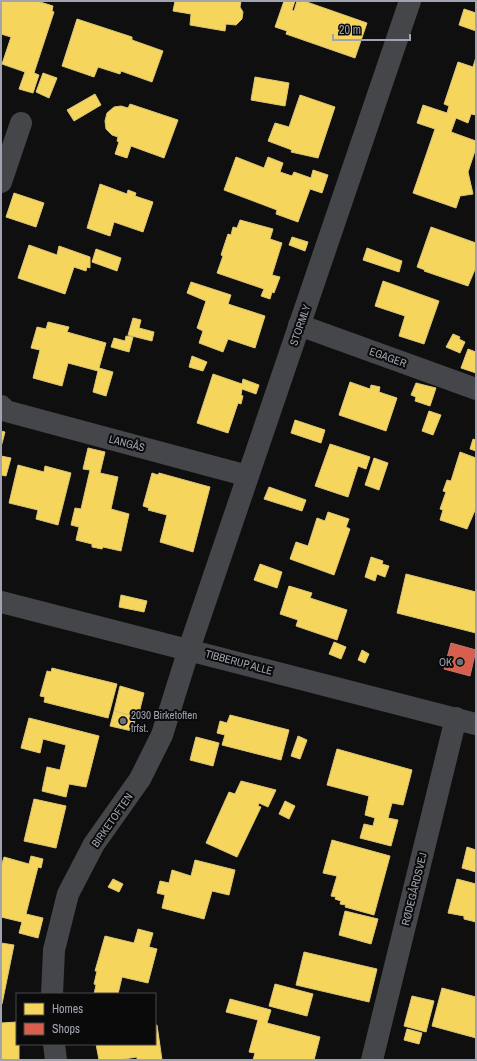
<svg xmlns="http://www.w3.org/2000/svg" width="477" height="1061" viewBox="0 0 477 1061" font-family="'Archivo Narrow',sans-serif">
<style>
.homes{fill:#f6d55c;stroke:#dcc675}
.shops{fill:#d6604d;stroke:#c6746b}
.lines{fill:none;stroke-linecap:round;stroke-linejoin:round}
.street{stroke:#454649;stroke-width:22}
.poi-dot{fill:#6e7078;stroke:#0a0a0b;stroke-width:1.5}
.labels{text-anchor:middle;dominant-baseline:central;stroke-width:4;stroke-linejoin:round;paint-order:stroke}
.street-label{font-size:11px;fill:#a1a4b0;stroke:#0a0a0b}
.poi-label{font-size:11px;fill:#a1a4b0;stroke:#0a0a0b;text-anchor:end}
</style>
<rect width="100%" height="100%" fill="#0f0f10"/>
<!-- homes -->
<path class="homes" d="M1,1H37L53,6L52,11L54,12L34,73L39,75L33,93L19,89L25,72L2,64L11,37L1,34Z
M175,1H241L240,7L243,12L242,19L236,25L226,24L225,31L190,25L191,14L173,11Z
M284,1H295L292,10L294,11L297,1H304L367,23L355,58L286,34L287,31L275,27Z
M464,9L476,13V31L459,25Z
M77,19L132,37V40L163,51L152,82L121,71L120,74L98,67L94,77L62,66Z
M476,57V115L471,114L468,123L456,118L451,132L476,141V148L468,172L473,194L460,196L456,208L413,193L435,129L417,123L423,105L447,113L449,106L444,104L458,62L473,67Z
M43,73L57,78L49,98L36,92Z
M255,77L289,83L285,106L251,100Z
M95,94L101,105L74,121L67,110Z
M300,95L335,107L318,158L291,152L292,150L268,141L275,123L289,127Z
M130,104L178,120L164,158L131,146L127,158L115,154L119,142L117,141L118,137L112,135L106,129L105,121L107,113L114,107L121,106L128,108Z
M236,157L264,168L268,157L283,163L280,172L292,176L294,172L311,178L313,170L328,175L322,193L310,189L298,222L276,214L277,210L224,190Z
M100,184L127,194L128,190L136,193L135,196L153,202L143,232L114,222L110,236L87,228Z
M14,193L44,203L36,227L6,217Z
M240,220L273,229L270,239L282,243L272,275L280,277L274,293L272,292L270,299L261,296L264,289L217,273L223,256L221,255L228,234L231,235L233,227L237,228Z
M431,227L476,243V267L468,286L424,271L425,270L417,267Z
M292,237L308,242L305,251L289,245Z
M29,245L57,255L59,246L90,257V268L87,267L86,271L74,267L65,294L18,278Z
M367,248L402,261L399,272L363,260Z
M96,249L121,258L117,271L92,262Z
M383,281L439,301L424,344L399,336L405,316L375,306Z
M191,282L231,295L228,304L265,316L255,348L228,339L223,352L199,343L203,331L197,328L206,301L187,293Z
M133,318L141,320L139,328L154,332L152,341L128,335Z
M48,322L69,327L67,332L106,343L99,368L113,372L106,396L93,392L98,371L68,363L62,386L33,378L40,350L31,348L37,327L46,329Z
M453,334L460,337L459,339L465,342L460,353L446,347Z
M126,336L133,337L129,352L111,347L114,338L125,341Z
M468,349L476,352V373L461,368Z
M192,356L207,362L203,371L189,367Z
M213,374L242,384L243,379L259,385L256,394L242,389L241,395L243,396L241,404L238,403L228,433L197,423Z
M350,382L370,389L371,385L380,387L379,392L397,398L386,431L339,415Z
M416,383L436,388L430,406L415,401L416,397L411,395Z
M429,411L441,415L433,435L422,431Z
M295,420L325,430L321,443L291,433Z
M1,431L5,432L1,447Z
M473,439L476,440V451L470,449Z
M330,444L370,457L366,469L358,466L348,497L315,486Z
M88,448L105,452L100,473L118,477L111,509L129,514L121,551L103,547L102,549L92,547V544L76,540L79,527L71,525L75,508L81,509L90,470L83,469Z
M460,452L476,458V508L467,529L440,520L443,510L440,509L446,492L443,491L447,480L451,481Z
M1,456L11,458L6,476L1,475Z
M374,458L388,463L379,490L365,485Z
M18,465L44,472L45,466L71,473L58,525L36,519L38,510L9,503Z
M152,473L158,475L159,473L210,487L193,552L160,542L167,515L148,510L149,508L143,506Z
M269,487L306,500L302,511L264,499Z
M328,512L349,519L346,527L350,529L334,575L290,559L296,542L308,546L317,518L325,521Z
M371,557L383,561L382,564L389,566L385,577L377,574L375,581L365,577Z
M260,564L282,572L277,588L254,580Z
M406,574L476,592V633L397,613Z
M289,586L312,593L310,598L347,610L337,640L296,626L298,620L280,614Z
M121,595L147,601L144,612L119,607Z
M334,642L346,647L341,659L329,654Z
M362,650L369,654L365,663L358,660Z
M52,668L117,684L108,718L44,702L45,697L40,696L47,671L51,672Z
M120,686L144,693L138,717L114,711Z
M114,711L136,717L132,731L110,726Z
M230,715L289,730L281,760L222,745L225,735L217,733L220,721L227,723Z
M29,718L99,736L86,787L69,784L66,797L42,791L47,767L60,770L66,745L43,739L40,753L21,748Z
M298,736L307,740L300,759L291,756Z
M196,737L219,743L213,766L190,760Z
M337,749L412,770L403,805L392,803L388,818L398,820L391,846L360,838L364,824L373,826L375,818L365,815L369,796L327,785Z
M241,781L276,790L268,807L259,803L258,806L261,807L237,857L206,843L229,792L235,794Z
M34,799L66,806L56,848L24,841Z
M285,801L295,806L289,819L279,814Z
M332,840L390,856L374,915L345,907L346,905L340,904L341,901L335,899L336,897L331,896L337,876L323,873Z
M467,847L476,850V872L462,868Z
M31,856L43,859L41,868L38,867L26,914L43,918L38,938L19,933L22,922L1,917V867L4,857L29,864Z
M195,860L235,870L229,895L212,891L204,919L162,908L165,895L157,893L160,881L169,883L172,870L191,876Z
M113,879L123,884L119,892L108,887Z
M457,879L476,884V922L464,919V916L448,913Z
M345,911L378,919L371,944L339,935Z
M138,929L153,933L149,947L157,949L148,983L122,977L118,994H94L96,985L94,984L97,971H95L105,936L134,943Z
M1,943L14,945L2,1004H1Z
M304,952L377,969L369,1002L296,985Z
M275,984L313,994L307,1016L269,1006Z
M442,988L476,997V1038L432,1026Z
M412,996L434,1001L426,1032L404,1026Z
M230,999L271,1010L267,1023L320,1037L314,1060H253L255,1053L249,1052L258,1020L226,1012Z
M17,1022V1044H19V1060H1V1023Z
M155,1025H157L162,1060H137V1057L118,1060H99L96,1044H155Z
M407,1029L422,1033L419,1044L404,1040Z"/>
<!-- shops -->
<path class="shops" d="M451,643L476,650L470,676L444,669Z"/>
<g class="lines">
<!-- street -->
<path class="street" d="M1,182L21,123
M299,325L476,389
M1,406L6,411L248,476
M1,602L476,724
M52,994L54,950L68,894L94,844L140,779L162,735L189,649L410,1
M54,1044L56,1060
M372,1060L456,718"/>
</g>
<!-- markers -->
<g class="poi-dot">
<circle cx="460" cy="662" r="4"/>
<circle cx="123" cy="721" r="4"/>
</g>
<g class="labels">
<!-- street labels -->
<g class="street-label">
<text transform="translate(300 325) rotate(-71)">STORMLY</text>
<text transform="translate(388 357) rotate(20)">EGAGER</text>
<text transform="translate(127 443) rotate(15)">LANGÅS</text>
<text transform="translate(239 662) rotate(15)">TIBBERUP ALLE</text>
<text transform="translate(112 820) rotate(-55)">BIRKETOFTEN</text>
<text transform="translate(414 889) rotate(-76)">RØDEGÅRDSVEJ</text>
</g>
<!-- poi labels -->
<g class="poi-label">
<text x="452" y="662">OK</text>
<text x="131" y="715" text-anchor="start">2030 Birketoften<tspan x="131" dy="13">trfst.</tspan></text>
</g>
</g>
<!-- border -->
<rect width="477" height="1061" fill="none" stroke="#a1a4b0" stroke-width="4"/>
<!-- legend -->
<rect x="16" y="993" width="140" height="52" fill="#0a0a0b" stroke="#46484d"/>
<rect x="24" y="1003" width="20" height="12" fill="#f6d55c" stroke="#46484d"/>
<text x="52" y="1013" font-size="12" fill="#a1a4b0">Homes</text>
<rect x="24" y="1023" width="20" height="12" fill="#d6604d" stroke="#46484d"/>
<text x="52" y="1033" font-size="12" fill="#a1a4b0">Shops</text>
<!-- scale -->
<path d="M333 34v6h77v-6" fill="none" stroke="#a1a4b0" stroke-width="2"/>
<text x="339" y="34" font-size="12" fill="#a1a4b0" stroke="#0a0a0b" stroke-width="3" paint-order="stroke">20 m</text>
</svg>
